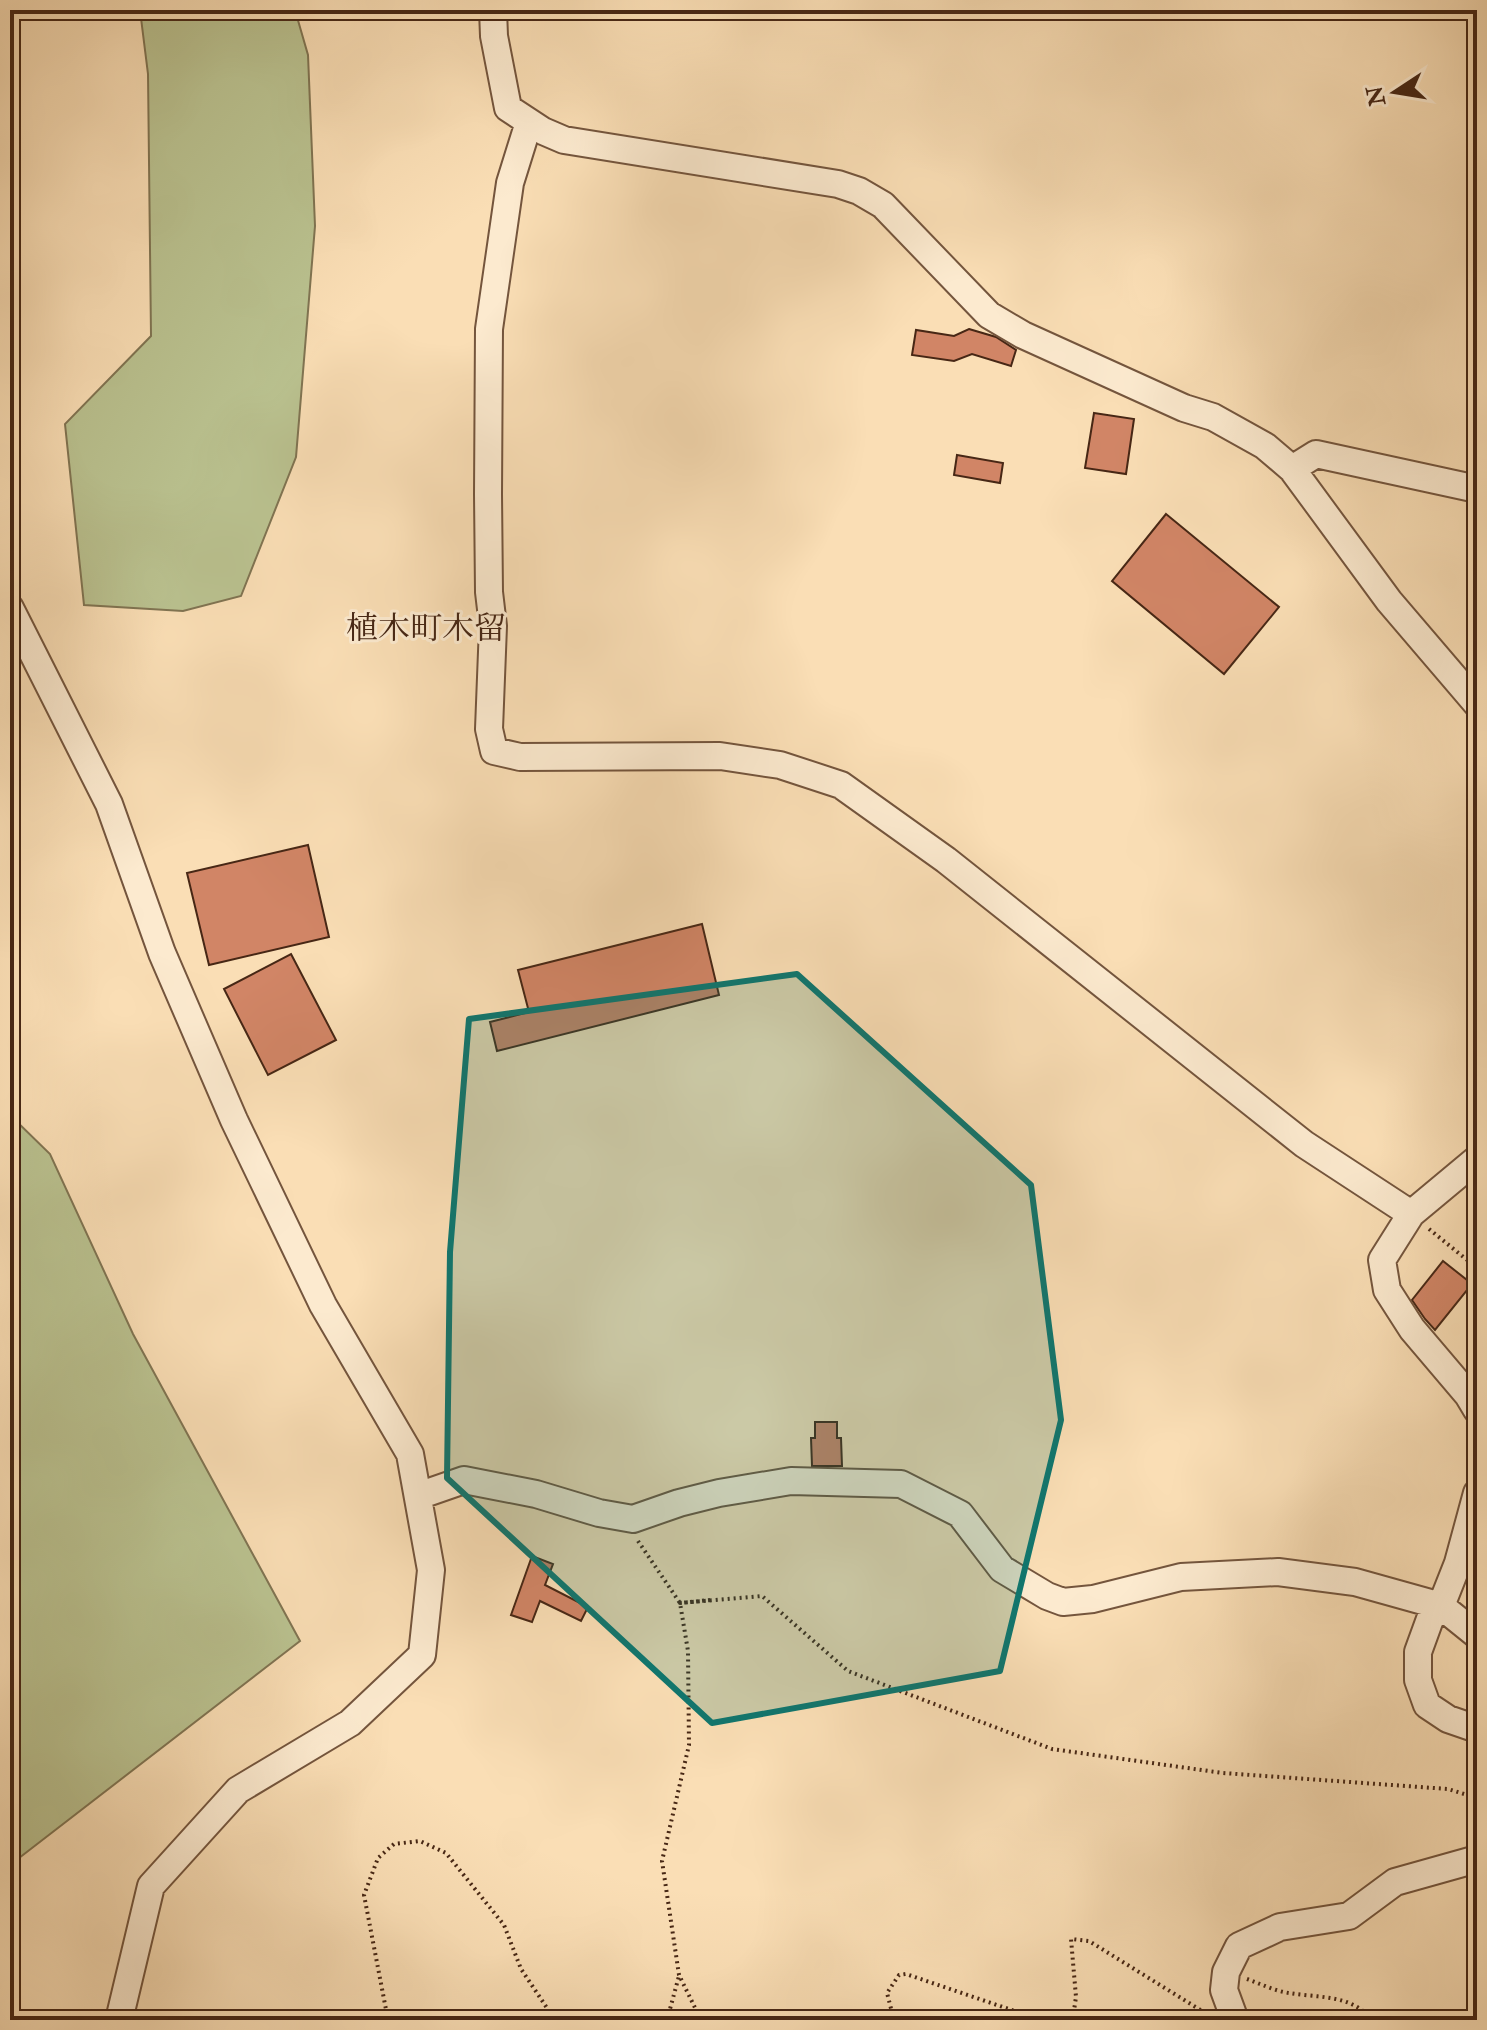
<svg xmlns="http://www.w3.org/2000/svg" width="1487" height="2030" viewBox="0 0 1487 2030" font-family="'IM FELL Double Pica','Noto Serif JP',serif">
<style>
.green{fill:#bac290;stroke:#807452;stroke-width:2}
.building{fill:#d18566;stroke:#472715;stroke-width:2}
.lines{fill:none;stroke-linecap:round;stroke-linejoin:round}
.minor-casing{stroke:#74553d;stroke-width:30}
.path{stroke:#472715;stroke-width:4;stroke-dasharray:2 4;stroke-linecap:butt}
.minor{stroke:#fceacf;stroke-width:26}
.marked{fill:#0f766e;fill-opacity:0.2;stroke:#0f766e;stroke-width:6;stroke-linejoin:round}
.labels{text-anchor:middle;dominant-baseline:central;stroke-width:6;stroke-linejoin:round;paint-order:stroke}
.quarter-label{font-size:32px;fill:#472715;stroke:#fceacf}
</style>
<rect width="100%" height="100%" fill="#fadeb5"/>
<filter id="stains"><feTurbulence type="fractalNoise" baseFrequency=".0025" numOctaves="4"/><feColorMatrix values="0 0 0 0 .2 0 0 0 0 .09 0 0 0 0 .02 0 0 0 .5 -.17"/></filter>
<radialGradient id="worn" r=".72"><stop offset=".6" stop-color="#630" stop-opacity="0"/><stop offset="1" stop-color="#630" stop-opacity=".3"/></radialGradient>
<!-- green -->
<path class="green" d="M140,10H295L308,55L315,226L296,457L241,596L183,611L84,605L65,424L151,336L148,74Z
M10,1115L50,1154L133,1334L300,1641L10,1865Z"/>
<!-- building -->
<path class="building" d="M969,329L996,337L1016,350L1011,366L972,354L954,361L912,355L916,330L954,336Z
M1094,413L1134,419L1126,474L1085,468Z
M957,455L1003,463L1000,483L954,475Z
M1166,514L1279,607L1224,674L1112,581Z
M308,845L329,937L209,965L187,873Z
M702,924L719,995L497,1051L490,1022L529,1012L518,970Z
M291,954L336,1040L268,1075L224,989Z
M1443,1261L1472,1284L1435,1330L1425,1319L1412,1300Z
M815,1422H837V1438H841L842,1466H812L811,1438H815Z
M532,1556L553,1564L545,1585L588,1607L581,1621L540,1601L532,1622L511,1615Z"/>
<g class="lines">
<!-- minor casing -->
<g class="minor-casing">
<path id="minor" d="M493,10L494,36L508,108L543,131L564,140L838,184L859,191L883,205L989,315L1023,335L1184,408L1213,417L1265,446L1292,469L1389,601L1477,704
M529,122L510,183L489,329L488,494L489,592L493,626L489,729L494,751L520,757L720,756L780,765L841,785L946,860L1304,1144L1411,1214
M1292,469L1316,454L1477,489
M10,608L109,804L162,953L234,1120L323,1305L410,1454L431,1570L422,1655L350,1723L238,1790L151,1886L119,2020
M1477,1159L1411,1214L1382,1260L1387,1290L1412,1329L1468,1395L1477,1410
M1477,1493L1458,1563L1441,1606L1430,1619L1418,1652V1680L1427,1705L1448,1719L1477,1729
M418,1496L464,1480L536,1494L599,1513L633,1519L679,1503L719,1493L791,1481L901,1484L960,1514L1002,1569L1047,1596L1063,1602L1093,1599L1181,1577L1278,1572L1355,1582L1441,1606L1477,1635
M1235,2020L1224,1990L1226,1972L1239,1946L1280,1927L1349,1916L1395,1882L1477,1859"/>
</g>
<!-- path -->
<path class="path" d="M1429,1229L1477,1268
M638,1541L680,1603L688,1651L689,1745L662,1861L679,1975L701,2020
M710,1600L680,1603L762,1596L848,1671L1052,1749L1223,1773L1448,1789L1477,1798
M1247,1979C1261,1984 1275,1991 1289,1993C1317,1998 1353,1994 1371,2020
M388,2020L364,1895L378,1858L394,1844L420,1841L446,1853L504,1925L521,1969L555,2020
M667,2020L679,1976
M894,2020L887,1993L899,1975L906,1974L1041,2020
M1053,2020L1073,2017L1076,1997L1071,1939L1089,1941L1202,2011L1210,2012"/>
<!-- minor -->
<use href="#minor" class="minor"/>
</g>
<!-- marked area -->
<path class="marked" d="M797,974L1031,1185L1061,1420L1000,1671L712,1723L447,1478L450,1252L469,1019Z"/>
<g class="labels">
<!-- quarter labels -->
<g class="quarter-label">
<text x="426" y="629">植木町木留</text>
</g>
</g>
<!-- margin -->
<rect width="1487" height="2030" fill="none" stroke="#fadeb5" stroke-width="40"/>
<rect x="12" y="12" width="1463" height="2006" fill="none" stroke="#472715" stroke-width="4"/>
<rect x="20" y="20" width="1447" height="1990" fill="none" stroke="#472715" stroke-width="2"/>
<!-- north arrow -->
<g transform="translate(1395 92) rotate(258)" stroke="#fceacf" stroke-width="6" paint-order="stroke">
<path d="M0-6L14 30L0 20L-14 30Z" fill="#472715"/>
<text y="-12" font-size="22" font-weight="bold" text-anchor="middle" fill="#472715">N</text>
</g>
<rect width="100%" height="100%" filter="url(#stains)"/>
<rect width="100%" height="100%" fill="url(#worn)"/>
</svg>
